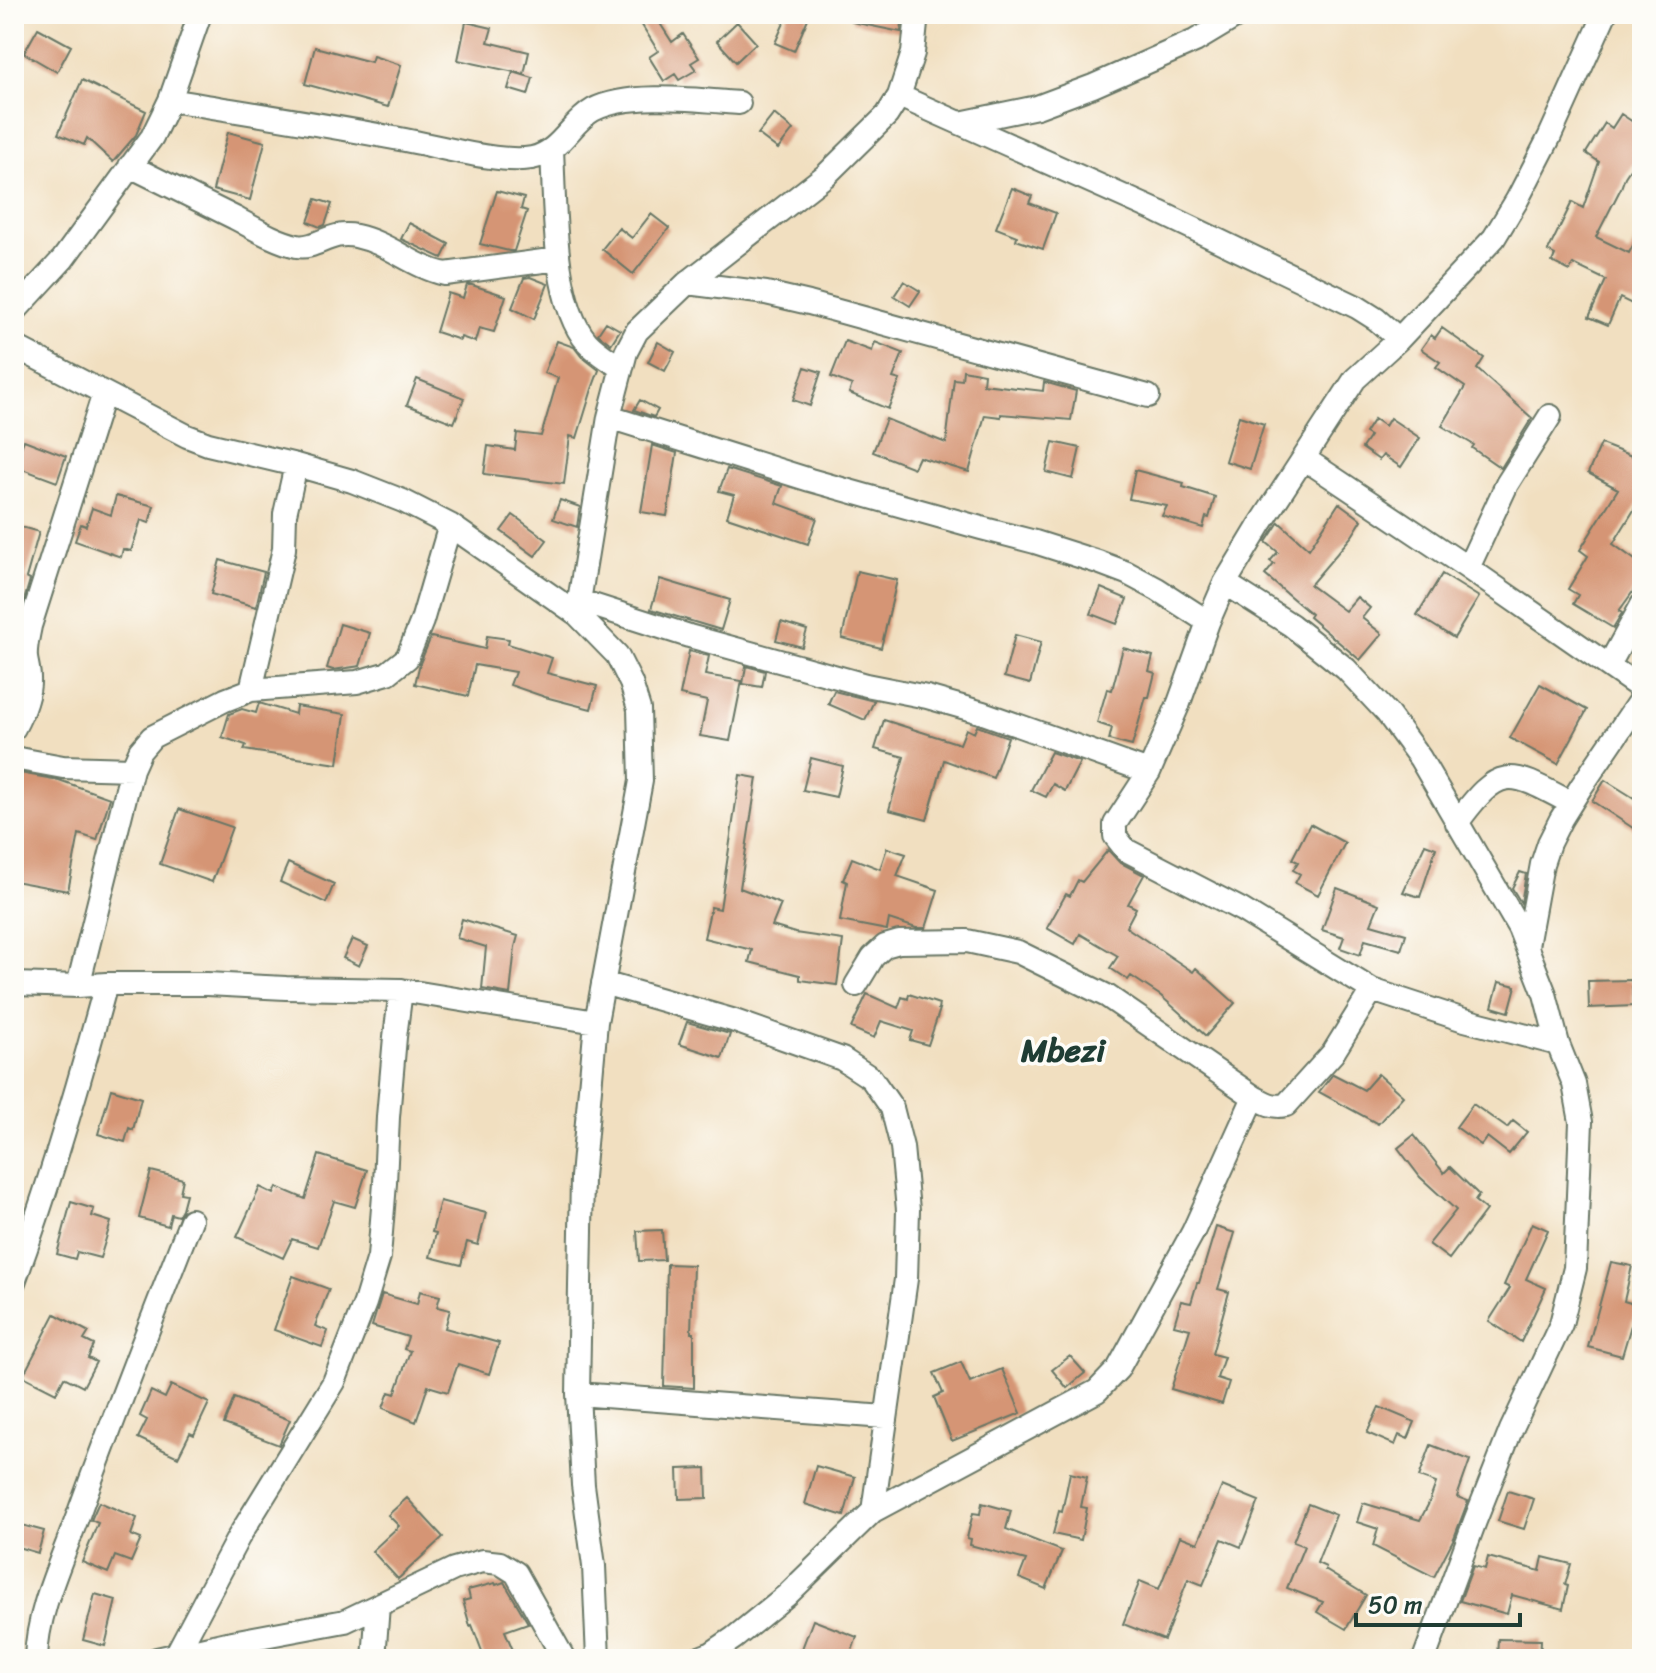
<svg xmlns="http://www.w3.org/2000/svg" width="1656" height="1673" viewBox="0 0 1656 1673" font-family="Sriracha,sans-serif">
<style>
.building{fill:#d59574}
.lines{fill:none;stroke-linecap:round;stroke-linejoin:round}
.minor-casing{stroke:#687665;stroke-width:26}
.minor{stroke:#fff;stroke-width:22}
.labels{text-anchor:middle;dominant-baseline:central;stroke-width:7;stroke-linejoin:round;paint-order:stroke}
.district-label{font-size:32px;font-weight:bold;fill:#1f3d34;stroke:#fdfcf7}
</style>
<rect width="100%" height="100%" fill="#fdfcf7"/>
<filter id="ink" filterUnits="userSpaceOnUse"><feTurbulence type="fractalNoise" baseFrequency=".0125" numOctaves="2"/><feDisplacementMap in="SourceGraphic" scale="16" xChannelSelector="R" yChannelSelector="G"/><feConvolveMatrix kernelMatrix="1 2 1 2 8 2 1 2 1" color-interpolation-filters="sRGB"/></filter>
<filter id="wash" filterUnits="userSpaceOnUse"><feTurbulence type="fractalNoise" baseFrequency=".006" numOctaves="4" result="noise"/><feDisplacementMap in="SourceGraphic" scale="32" xChannelSelector="R" yChannelSelector="G"/><feGaussianBlur stdDeviation="1.8" result="paint"/><feColorMatrix in="noise" values="0 0 0 0 0 0 0 0 0 0 0 0 0 0 0 0 0 1.4 0 .05"/><feComposite in="paint" operator="in"/></filter>
<g filter="url(#wash)">
<rect width="100%" height="100%" fill="#f1dfc0"/>
<g id="blocks">
<!-- building -->
<path class="building" d="M635,14H654L672,42L683,34L699,58L691,63L696,70L679,80L675,74L664,81L649,57L658,51Z
M788,14H810L794,51L775,43Z
M853,14H903L901,32L852,22Z
M466,22L492,28L488,42L529,52L524,74L458,60Z
M737,22L756,43L736,62L717,41Z
M38,28L71,46L57,72L24,53Z
M315,47L371,62L373,56L401,65L388,107L305,84Z
M513,72L533,78L528,95L508,89Z
M82,80L146,111L136,135L113,162L87,138L84,145L58,134Z
M774,114L793,130L778,149L758,134Z
M1621,114L1642,128V151L1625,177L1621,188L1596,237L1629,253L1642,228V309L1620,298L1608,325L1589,317L1606,280L1573,264L1570,271L1552,262L1555,255L1548,251L1572,202L1583,208L1599,162L1586,153L1605,123L1612,128Z
M228,132L265,142L250,200L213,190Z
M1012,188L1032,196L1029,203L1056,213L1043,249L1016,240L1017,236L996,228Z
M497,191L524,198L521,209L527,211L514,251H509L480,244Z
M316,199L332,204L325,225L320,227L308,222Z
M651,214L669,228L633,274L602,249L619,228L632,238Z
M409,223L449,244L442,258L401,239Z
M530,277L548,284L534,319L512,308L524,278Z
M904,281L920,291L910,306L894,296Z
M467,285H472L506,296L494,332L479,328L475,342L461,337L460,340L436,332L448,293L463,298Z
M606,322L620,330L611,344L598,334Z
M1442,328L1484,358L1477,369L1532,418L1501,468L1472,448L1474,445L1442,426L1465,387L1436,367L1440,362L1421,349L1431,335L1435,338Z
M557,341L574,347L581,356L599,370L592,389L577,438L570,436L564,484L484,474L488,446L515,450L517,433L541,436L558,378L544,373Z
M845,341L872,351L875,342L903,353L893,378L900,380L888,409L849,393L852,385L831,377Z
M658,342L675,352L665,371L648,362Z
M805,367L821,372L810,406L793,400Z
M963,370L984,374L983,384L1043,391L1044,382L1076,391L1071,420L1001,414V417L985,415L969,472L919,457L914,468L873,452L886,419L946,443L954,379L962,380Z
M417,379L464,398L454,423L407,405Z
M640,400L658,410L654,417L634,410Z
M1239,416L1264,424L1250,469L1225,461Z
M1390,418L1420,438L1401,467L1383,455L1379,460L1362,448L1370,436L1365,433L1374,419L1385,426Z
M24,440L66,456L57,482L14,466Z
M1053,442L1080,448L1073,479L1046,472Z
M1601,444L1642,460V497L1613,544L1642,565V579L1619,611L1622,613L1613,628L1573,604L1578,595L1568,589L1588,556L1580,550L1618,489L1588,473Z
M652,445L677,453L667,516L641,512Z
M727,469L782,486L776,503L817,518L808,544L727,517L734,495L719,491Z
M1135,470L1184,483L1183,487L1215,497L1209,518L1206,517L1203,528L1162,516L1167,506L1129,499Z
M116,496L154,506L149,523L141,520L131,551L123,549L121,557L75,541L81,524L86,526L92,508L111,515Z
M560,500L580,507L577,527L553,519Z
M1339,503L1362,520L1352,536L1310,585L1345,611L1357,597L1370,608L1362,618L1382,634L1360,660L1309,617L1311,614L1265,575L1274,564L1270,561L1278,552L1266,542L1279,522L1309,549Z
M513,515L547,540L535,556L501,531Z
M14,525L39,532L26,578L30,580L14,635Z
M220,560L264,572L256,607L211,594Z
M857,571L897,580L881,648L842,638Z
M1442,574L1479,597L1454,638L1417,615Z
M660,579L730,600L721,630L651,609Z
M1101,588L1127,599L1117,624L1091,614Z
M781,622L807,630L802,647L776,640Z
M340,624L370,633L360,666L333,670L327,668Z
M1015,635L1041,642L1030,684L1004,677Z
M487,636L509,639L508,644L552,658L547,673L597,686L591,709L545,697L510,685L515,672L475,665L468,696L415,684L420,663L431,637L485,649Z
M1123,648L1153,656L1149,671L1155,673L1149,697H1146L1132,746L1109,740L1112,728L1097,723L1107,689L1112,690Z
M689,651L709,656L705,675L742,681L730,741L700,736L707,701L680,695Z
M746,666L765,671L762,687L743,684Z
M1540,684L1587,710L1558,764L1510,738Z
M834,691L874,701L865,720L828,704Z
M259,703L295,714L296,706L345,714L338,764L244,750L246,745L222,737L229,714L242,709L256,713Z
M884,720L960,744L966,729L974,733L977,726L1008,737L993,778L944,760L927,820L889,810L904,757L875,749Z
M1051,752L1080,762L1065,791L1053,784L1046,797L1031,790Z
M811,758L843,766L836,797L803,790Z
M14,772L59,780L110,798L97,840L79,834L68,891L14,881Z
M740,775L757,778L740,888L781,904L772,926L795,933L843,940L837,985L800,980V975L749,962L752,950L704,938L711,907L720,909Z
M1605,780L1642,803V834L1592,801Z
M179,809L232,827L212,882L160,864Z
M1310,824L1345,843L1318,895L1295,883L1300,874L1293,870L1298,862L1292,859Z
M1425,844L1436,848L1420,897L1403,892Z
M887,848L906,854L897,876L938,890L926,928H916L889,919L887,930L840,921L847,882L843,880L852,858L880,869Z
M1108,850L1119,862L1144,875L1128,904L1136,908L1126,927L1193,972L1196,968L1235,1003L1206,1036L1161,996L1131,976L1128,980L1110,968L1118,956L1080,934L1075,944L1047,928L1066,894L1070,896L1078,880L1082,882Z
M288,863L334,884L326,903L280,882Z
M1520,872L1526,874L1521,903L1512,888Z
M1337,888L1379,904L1371,924L1406,934L1401,950L1365,940L1360,955L1340,948L1344,937L1322,930Z
M462,919L518,936L515,947L510,994L482,989L486,947L457,938Z
M352,939L368,946L359,966L343,958Z
M1632,980L1633,1006L1589,1008L1588,981Z
M1499,982L1516,986L1509,1012L1492,1007Z
M867,994L898,1008L902,997L908,999L909,994L939,1004L938,1009H940L928,1045L910,1040L913,1031L881,1021L874,1038L851,1028Z
M687,1022L730,1034L722,1058L679,1044Z
M1333,1074L1364,1090L1378,1074L1403,1096L1378,1124L1319,1092Z
M111,1089L141,1098L133,1130L129,1128L125,1142L98,1134Z
M1473,1104L1507,1128L1513,1121L1527,1132L1509,1154L1487,1137L1481,1145L1456,1127Z
M1414,1135L1444,1173L1450,1167L1479,1195L1475,1201L1486,1210L1449,1259L1429,1244L1456,1210L1420,1177L1398,1148Z
M319,1155L367,1170L355,1207L334,1201L318,1247L292,1239L283,1258L237,1237L260,1187L274,1194L277,1187L305,1199Z
M151,1171L183,1179L180,1193L186,1194L182,1209L178,1216L171,1214L168,1226L139,1218Z
M440,1201L486,1213L478,1245L467,1242L461,1265L430,1257L436,1233L432,1232Z
M71,1202L94,1209L92,1216L111,1222L100,1258L77,1252L75,1259L57,1254Z
M1532,1223L1548,1230L1526,1279L1546,1288L1521,1342L1489,1321L1510,1288L1504,1285Z
M1216,1227L1235,1233L1218,1289L1229,1292L1212,1354L1224,1357L1217,1378L1229,1382L1222,1404L1171,1389L1190,1329L1174,1325L1181,1301L1191,1303L1197,1283H1199Z
M662,1230L664,1260L639,1261L637,1231Z
M1611,1262L1632,1266L1624,1301L1637,1305L1622,1356L1588,1347Z
M667,1264L693,1265L691,1333H694V1388L664,1386Z
M293,1276L329,1289L315,1326L328,1331L322,1347L274,1330Z
M420,1291L440,1296L437,1307L450,1310L445,1328L499,1343L489,1374L458,1364L448,1392L428,1386L416,1422L383,1408L389,1392L395,1394L410,1351L404,1349L408,1337L372,1326L382,1294L417,1304Z
M55,1314L89,1332L84,1340L94,1345L88,1358L96,1362L83,1387L64,1377L56,1393L23,1376Z
M1070,1356L1085,1373L1067,1388L1052,1370Z
M961,1362L970,1382L1002,1369L1021,1413L952,1441L934,1397L943,1393L934,1373Z
M171,1385L209,1403L194,1435L190,1433L178,1457L138,1438L147,1420L140,1416L151,1391L165,1398Z
M234,1398L290,1420L279,1445L224,1424Z
M1379,1407L1415,1422L1408,1439L1399,1435L1395,1445L1367,1433Z
M1431,1445L1470,1460L1457,1497L1468,1501L1454,1538L1434,1577L1373,1546L1378,1529L1357,1522L1363,1503L1420,1520L1428,1505L1436,1483L1419,1477Z
M816,1466L855,1477L844,1516L805,1504Z
M706,1468L707,1498L679,1499L678,1469Z
M1070,1473L1087,1477L1081,1507L1087,1508L1081,1540L1053,1534L1059,1511L1062,1512Z
M1222,1486L1259,1501L1241,1547L1222,1539L1203,1585L1188,1579L1164,1640L1123,1624L1140,1581L1159,1589L1180,1536L1198,1543Z
M1508,1491L1534,1499L1524,1529L1498,1521Z
M407,1498L443,1537L398,1579L372,1551L399,1526L388,1515Z
M99,1502L137,1518L131,1535L141,1539L131,1562L115,1556L108,1573L82,1562L98,1523L91,1520Z
M982,1503L1011,1511L1006,1529L1062,1551L1046,1589L1019,1578L1026,1560L970,1545L971,1539L967,1538L973,1513L980,1514Z
M1308,1504L1336,1515L1317,1563L1326,1567L1325,1570L1366,1595L1346,1629L1317,1612L1323,1602L1287,1588L1304,1546L1293,1542Z
M14,1523L44,1531L38,1553L14,1546Z
M1488,1557L1540,1571L1543,1557L1571,1564L1565,1585L1568,1586L1563,1609L1512,1595L1507,1614L1460,1601L1473,1566L1485,1569Z
M504,1582L528,1623L505,1631L515,1655L504,1659H485L472,1625L470,1626L463,1601L470,1599L468,1590L495,1583L496,1585Z
M95,1594L116,1600L105,1646L83,1640Z
M813,1620L857,1637L849,1659H798Z
M1498,1639L1541,1640L1540,1659H1497Z"/>
</g>
</g>
<g filter="url(#ink)">
<use href="#blocks" fill-opacity="0" stroke="#687665" stroke-width="2"/>
<g class="lines">
<!-- minor casing -->
<g class="minor-casing">
<path id="minor" d="M899,96L1159,212L1357,307L1376,319L1399,339
M170,100C248,113 327,125 405,140C438,146 500,164 532,158C561,152 570,123 593,110C629,91 699,100 739,103
M960,123L1037,107L1093,86L1195,41L1240,14
M552,150C555,202 552,302 587,342C596,352 610,360 621,368
M130,166C165,183 200,201 235,218C254,228 275,241 297,246C316,250 330,230 356,236C389,243 413,267 445,274L558,259
M687,283L766,293L809,303L1148,396
M14,312L63,259L152,137L170,100L200,14
M14,346L187,436L208,444L296,465L352,481L403,501L450,525L577,614L617,655L631,683L639,709L641,781L596,1022L582,1177L578,1394L583,1485L594,1566L598,1659
M609,417L810,480L981,528L1035,542L1098,562L1127,573L1157,589L1208,622
M1305,459L1468,568L1642,689
M1468,568L1507,484L1550,416
M1225,583L1291,625L1346,669L1387,713L1420,758L1519,928L1545,994L1558,1044L1574,1084L1581,1122L1575,1268L1561,1324L1511,1430L1475,1521L1424,1659
M580,601L689,636L866,685L927,697L983,713L1149,772
M577,614L609,417L626,352L637,331L687,283L826,175L887,115L899,96L913,53L917,14
M1609,665L1642,605
M251,690L284,549L285,514L296,465
M14,728C22,713 30,695 29,678C29,671 27,665 26,658C25,647 28,637 30,626L104,393
M14,758L63,767L132,769
M1457,823C1501,763 1509,770 1571,803
M1527,946L1542,864L1549,843L1561,819L1581,787L1642,697
M603,983L732,1020L842,1059L871,1078L892,1108L902,1147L908,1210L906,1279L873,1511
M14,984L78,986L106,984H207L286,988L401,990L596,1022
M856,985L873,957L885,946L899,942L967,941L1018,952L1107,996L1254,1097C1266,1103 1273,1108 1286,1105L1333,1053L1372,990
M78,986L132,769L140,751L152,737L225,700L251,690L357,682L388,673L407,658L422,621L450,525
M1558,1044L1461,1019L1372,990L1242,910L1126,850L1115,836V824L1149,772L1179,703L1208,622L1225,583L1260,525L1355,379L1399,339L1494,238L1517,200L1549,138L1605,14
M14,1282C50,1184 79,1084 106,984
M578,1394L885,1417
M176,1655L238,1538L334,1382L365,1303L379,1257L385,1183L388,1117L395,1037L401,990
M36,1659C37,1611 61,1563 77,1518C113,1418 152,1319 191,1220
M157,1659L227,1643L345,1621L454,1569L482,1561L500,1563L516,1573L564,1659
M374,1659L378,1605
M697,1659L712,1653L734,1638L787,1595L873,1511L1097,1391L1118,1369L1193,1232L1254,1097"/>
</g>
<!-- minor -->
<use href="#minor" class="minor"/>
</g>
</g>
<g class="labels">
<!-- district labels -->
<g class="district-label">
<text x="1063" y="1050">Mbezi</text>
</g>
</g>
<!-- margin -->
<rect width="1656" height="1673" fill="none" stroke="#fdfcf7" stroke-width="48"/>
<!-- scale -->
<path d="M1356 1613v12h164v-12" fill="none" stroke="#1f3d34" stroke-width="4"/>
<text x="1368" y="1613" font-size="24" fill="#1f3d34" stroke="#fdfcf7" stroke-width="6" paint-order="stroke">50 m</text>
</svg>
